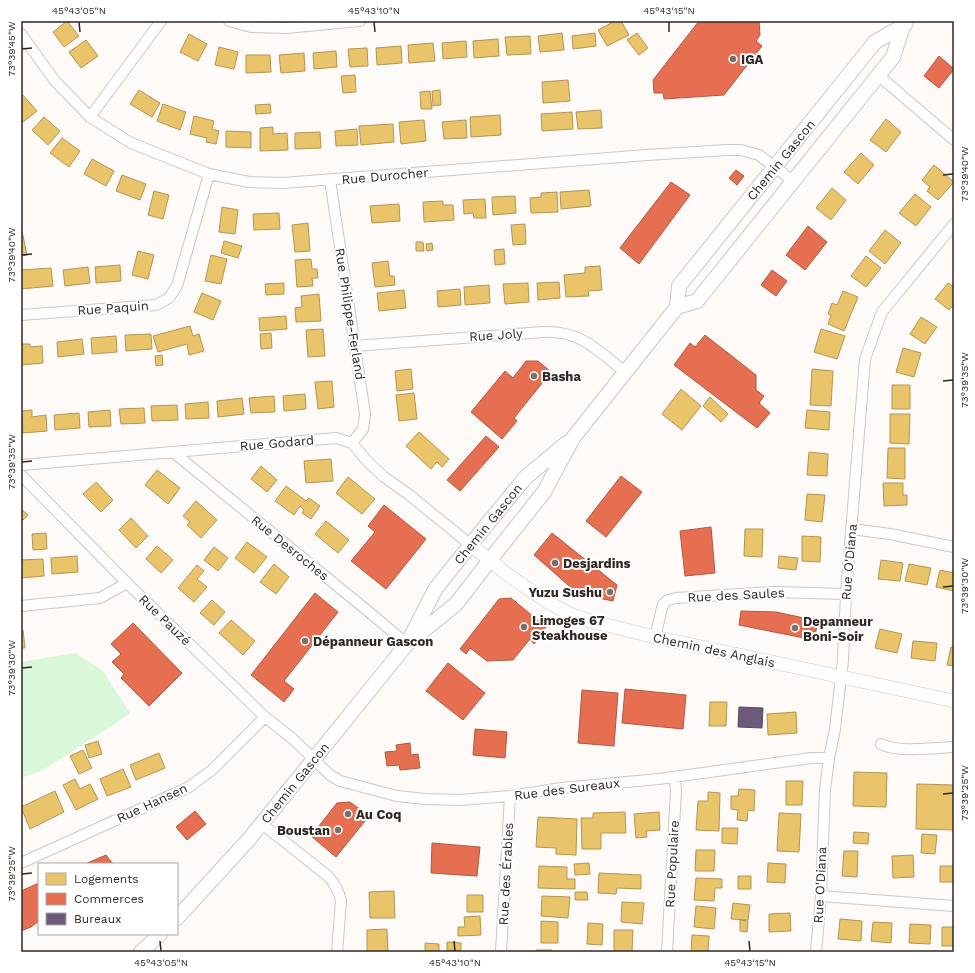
<svg xmlns="http://www.w3.org/2000/svg" width="975" height="973" viewBox="0 0 975 973" font-family="'Work Sans',sans-serif">
<style>
.green{fill:#d9f7d9}
.homes{fill:#e9c46a;stroke:#b29554}
.shops{fill:#e76f51;stroke:#b05943}
.offices{fill:#6d597a;stroke:#5b4a5f}
.lines{fill:none;stroke-linecap:round;stroke-linejoin:round}
.minor-casing{stroke:#cec7c4;stroke-width:12}
.tertiary-casing{stroke:#cec7c4;stroke-width:14}
.secondary-casing{stroke:#cec7c4;stroke-width:16}
.minor{stroke:#fffefe;stroke-width:10}
.tertiary{stroke:#fffefe;stroke-width:13}
.secondary{stroke:#fffefe;stroke-width:14}
.ticks{fill:none;stroke:#302621;stroke-width:1.5}
.poi-dot{fill:#78706c;stroke:#fff;stroke-width:1.5}
.labels{text-anchor:middle;dominant-baseline:central;stroke-width:4;stroke-linejoin:round;paint-order:stroke}
.poi-label{font-size:13px;font-weight:bold;fill:#302621;stroke:#fff;text-anchor:start}
.street-label{font-size:13px;fill:#302621;stroke:#fff}
.neatline{fill:none;stroke:#302621;stroke-width:1.5}
.ticks-label{font-size:10px;text-anchor:middle;fill:#302621}
</style>
<rect width="100%" height="100%" fill="#fdfaf8"/>
<!-- green -->
<path class="green" d="M75,653L102,670L130,713L118,722L43,770L21,778V662Z"/>
<!-- homes -->
<path class="homes" d="M67,21L79,36L64,47L53,32Z
M615,21H621L629,35L607,46L598,30Z
M562,33L564,50L540,52L538,36Z
M595,33L596,46L573,49L572,36Z
M637,33L648,48L639,55L627,40Z
M189,34L207,44L198,61L180,52Z
M530,36L531,54L507,55L505,37Z
M498,39L499,56L474,58L473,41Z
M86,40L98,56L81,68L69,52Z
M466,41L467,57L443,59L442,43Z
M433,43L435,61L409,63L408,45Z
M401,46L402,63L377,65L376,48Z
M219,47L238,52L234,69L215,65Z
M367,48L368,66L350,67L348,49Z
M336,51L337,67L314,69L313,53Z
M304,53L305,71L281,73L279,55Z
M246,55H270L271,72L246,73Z
M355,75L356,92L343,93L341,76Z
M568,80L570,101L543,103L542,82Z
M139,90L160,103L152,117L130,104Z
M440,90L441,105L433,106L432,91Z
M430,91L432,109H421L420,92Z
M21,93L37,111L23,122L21,119Z
M163,104L186,112L180,130L157,121Z
M270,104L271,113L256,114L255,105Z
M601,110L602,128L578,129L576,112Z
M572,112L573,129L542,131L541,114Z
M500,115L501,135L471,137L470,117Z
M194,116L214,121L212,129L219,131L216,144L206,142L207,138L190,134Z
M44,117L60,131L48,145L32,130Z
M886,119L901,132L886,152L870,140Z
M424,120L426,141L401,144L399,122Z
M466,120L467,138L444,139L442,122Z
M393,124L394,142L361,145L359,126Z
M273,127V134L287,133L288,150L260,151V128Z
M357,129L358,145L336,146L335,131Z
M226,131L251,132V148L226,147Z
M320,132L321,148L295,149V133Z
M62,138L80,151L69,167L50,153Z
M861,153L874,165L858,184L844,172Z
M92,159L114,171L106,186L84,174Z
M934,165L954,182L938,200L927,191L930,187L922,180Z
M122,175L146,184L140,200L116,191Z
M832,188L846,200L831,220L816,208Z
M589,190L591,206L561,209L560,192Z
M154,191L169,195L163,219L148,215Z
M557,192L558,212L531,213L530,198L541,197V193Z
M915,194L931,207L916,226L899,213Z
M515,196L516,213L493,215L492,197Z
M485,199L486,218H474L473,213L464,214L463,200Z
M443,201V205H453L454,220L424,222L423,202Z
M399,204L400,221L372,223L370,206Z
M222,207L238,210L235,234L219,232Z
M279,213L280,229L254,230L253,214Z
M308,223L310,251L295,252L292,225Z
M525,224L526,244L513,245L511,225Z
M885,230L901,243L885,264L869,251Z
M21,231H22L27,255L21,256Z
M224,241L242,246L238,258L221,253Z
M416,242H423L424,251H416Z
M432,243L433,250L427,251L426,244Z
M504,249L505,264L495,265L494,250Z
M138,251L154,255L148,279L132,275Z
M211,255L227,259L221,284L205,281Z
M866,256L881,268L866,287L851,276Z
M311,259L312,269H317L318,278H312L313,286L297,287L295,260Z
M388,261L390,276H394L395,285L375,287L372,263Z
M120,265L121,281L96,283L95,267Z
M600,266L602,290L588,291L589,296L566,297L564,275L585,273V267Z
M88,267L90,283L65,286L63,270Z
M51,268L53,286L21,289V270Z
M559,282L560,298L538,300L537,283Z
M284,283V294L266,295L265,284Z
M528,283L529,302L505,304L503,284Z
M948,283L954,287V304L949,310L935,299Z
M489,285L490,303L465,305L464,287Z
M460,289L461,305L438,307L437,291Z
M404,290L406,308L379,311L377,293Z
M843,291L858,297L844,331L828,324L831,315L828,314L832,303L837,305Z
M202,293L221,301L213,320L194,312Z
M319,294L321,321L296,322L295,308L302,307L301,296Z
M286,316L287,329L260,331L259,318Z
M921,317L937,327L925,344L910,334Z
M190,326L193,336L199,334L204,351L189,355L187,344L158,352L153,336Z
M323,329L325,356L308,357L306,330Z
M821,329L845,336L837,359L814,352Z
M271,333L272,348L261,349L260,334Z
M151,334L152,349L126,351L125,335Z
M116,336L117,352L92,354L91,338Z
M82,339L84,354L58,357L57,342Z
M21,344H30V347L42,346L43,363L21,365Z
M903,348L921,353L914,377L896,372Z
M162,355L163,365L156,366L155,356Z
M411,369L413,389L397,391L395,371Z
M812,369L833,371L831,406L810,405Z
M332,381L334,407L318,409L315,382Z
M892,385H910V409H892Z
M681,389L701,406L682,430L662,414Z
M414,393L417,419L399,421L396,395Z
M305,394L306,409L284,411L283,396Z
M274,396L275,412L251,413L249,398Z
M710,397L728,414L721,422L703,406Z
M242,398L244,414L218,417L217,401Z
M208,402L209,418L186,419L185,404Z
M177,405L178,420L152,421L151,406Z
M144,408L145,423L121,424L119,409Z
M32,410V417L46,415L47,431L23,433L22,411Z
M110,410L111,426L89,427L88,412Z
M807,410L830,412L829,430L805,428Z
M79,413L80,428L55,430L54,415Z
M890,414H910L909,444L890,443Z
M419,432L449,459L442,467L437,462L431,469L406,446Z
M888,448H905V479L887,478Z
M809,452L828,454L827,476L807,475Z
M331,459L333,481L306,483L304,461Z
M261,466L277,480L267,492L251,479Z
M157,470L180,488L168,504L145,485Z
M348,477L375,499L362,514L336,493Z
M96,482L113,500L101,512L83,494Z
M883,483H903V495H907V505L884,506Z
M286,486L306,501L309,498L320,506L311,519L302,513L304,510L300,506L294,515L275,501Z
M807,494L825,495L822,522L805,520Z
M196,501L217,520L201,538L187,525L190,522L183,516Z
M21,509L28,515L21,522Z
M131,518L148,536L136,548L119,530Z
M326,521L349,540L338,553L315,534Z
M745,529H763L762,557L744,556Z
M46,533L47,549L33,550L32,534Z
M802,536L821,537L820,562L802,561Z
M247,542L267,557L254,573L235,558Z
M157,546L173,560L161,573L146,559Z
M214,547L228,558L218,571L204,560Z
M77,556L78,572L52,574L51,558Z
M779,556L798,558L796,570L778,568Z
M43,559L44,576L21,578V560Z
M881,560L903,563L900,581L878,579Z
M274,564L289,577L276,594L260,582Z
M909,564L931,568L927,585L905,581Z
M197,565L204,571L197,579L207,587L194,602L178,588Z
M940,570L954,573V591L936,587Z
M212,600L225,612L214,625L200,613Z
M231,620L255,641L243,655L219,633Z
M880,629L902,634L897,653L875,648Z
M23,630L25,648H21V631Z
M913,641L937,643L935,661L911,658Z
M951,647L954,648V666L947,665Z
M710,702H727L726,726H709Z
M796,712L797,733L768,735L767,714Z
M98,741L102,754L89,758L85,745Z
M83,750L92,768L79,774L70,756Z
M159,753L165,768L136,780L130,765Z
M123,769L131,787L107,796L100,779Z
M854,772L887,773L886,807L853,806Z
M75,779L80,789L90,784L98,799L76,810L63,785Z
M786,781H803L802,805H786Z
M917,784L954,785V830L916,829Z
M739,789L755,790L754,811L748,810L747,821L737,820L738,810L731,809V796H738Z
M55,791L64,812L30,829L21,807Z
M708,792L720,793L719,831L696,830L698,801H708Z
M625,812L626,833H601V849H582L581,818H593V813Z
M659,812L660,830L646,831L647,837L636,838L634,814Z
M779,813L801,814L799,852L777,851Z
M538,817L577,819L576,855L556,854V848L536,847Z
M722,828H738L737,844L722,843Z
M854,832L869,833L868,844L853,843Z
M922,834L937,835L935,854L921,853Z
M696,850H715L714,871H695Z
M844,851H858L857,877L842,876Z
M913,855L914,877L893,878L892,856Z
M589,863L590,874L575,875L574,864Z
M768,863L786,864L785,883L767,882Z
M539,866L567,867V879H575V889L538,888Z
M940,866H954V882H940Z
M599,873L641,875V889L617,888L616,894L598,893Z
M738,876H751V889H738Z
M696,878L722,879V888H715L714,901L694,900Z
M394,891L395,918H370L369,892Z
M575,892H587L588,900H575Z
M467,895H483V912H467Z
M542,896L570,897L568,918L541,916Z
M622,902L644,903L642,924L621,922Z
M733,903L750,905L748,920L731,919Z
M696,906L716,908L714,929L694,927Z
M790,913L791,931L769,932V914Z
M480,916L481,935L458,936V927H465L464,917Z
M840,919L862,921L861,941L838,939Z
M740,920L748,921L747,932L740,931Z
M541,921L558,922V943H541Z
M873,922L892,923L891,943L871,941Z
M588,923L603,924L602,945L587,944Z
M910,924L931,925L930,944L909,943Z
M942,927H954V946H942Z
M387,929L388,952H367V930Z
M614,930H633L632,952H614Z
M692,935L709,936L708,952H691Z
M447,942L461,943V951L447,950Z
M425,943L439,944V952H425Z
M536,950H552V952H536Z"/>
<!-- shops -->
<path class="shops" d="M699,21H759L760,35L756,41L762,46L724,95L664,99L663,93H654L653,80Z
M939,56L954,69L939,88L924,76Z
M736,170L744,176L737,185L729,178Z
M671,182L690,195L639,264L620,248Z
M808,226L827,242L805,270L786,255Z
M772,270L787,281L776,296L761,285Z
M705,335L756,375V390L764,396L759,403L770,413L757,428L674,365L690,343L695,347Z
M526,361H538L551,372L514,418L517,421L502,439L471,412L505,371L513,378Z
M486,436L499,447L460,491L447,480Z
M621,476L642,492L606,537L586,521Z
M384,505L426,539L386,589L351,561L375,532L368,526Z
M711,527L715,573L685,576L680,531Z
M552,533L617,585L613,601L589,596L579,588L576,592L534,555Z
M315,593L338,612L284,681L294,689L284,702L251,675Z
M511,598L546,627L534,644L530,639L513,660L487,661L470,648L466,654L460,649L499,599Z
M741,611L776,612L818,621L814,640L739,625Z
M133,623L182,673L149,706L121,678L124,674L112,662L121,654L111,644Z
M448,663L485,693L463,720L426,691Z
M625,689L686,695L683,729L622,723Z
M582,690L618,693L614,746L578,743Z
M475,729L507,732L505,758L473,755Z
M410,743L411,755L418,754L420,768L400,770L399,765L387,766L385,752L397,751L396,745Z
M350,802L369,816L336,857L311,836L337,803Z
M195,811L206,824L187,840L176,827Z
M432,843L480,847L477,876L431,873Z
M106,855L113,864H85Z
M39,883V921L31,927L21,931V891Z"/>
<!-- offices -->
<path class="offices" d="M739,707L763,708L762,728L738,727Z"/>
<g class="lines">
<!-- minor casing -->
<g class="minor-casing">
<path id="minor" d="M229,21L251,27L286,28L360,21
M21,34L55,81L90,117L131,143L209,174L249,182L283,183L647,155L727,150H741L759,155L793,181
M878,75L954,140
M90,117L161,21
M330,180L365,414L363,429L352,443
M21,315L156,305L169,298L177,286L209,174
M354,346L543,332C581,330 598,351 625,372
M173,452L369,612L407,644
M21,465L336,438L352,443L367,461L384,477L408,494L471,545
M21,475L127,583L265,717L293,739L330,775L340,781L397,796L425,799L460,800L510,796L562,788L659,779L811,758H829
M852,529L890,534L954,547
M21,606L100,598L127,583
M655,637L663,604L668,600L676,598L774,592L846,594
M881,744C898,753 934,748 954,747
M262,824L328,876C335,884 339,891 341,901L337,952
M21,863L189,787L212,770L265,717
M821,896L954,906
M501,952L510,796
M667,952L676,791L675,777
M816,952L821,896L825,789L829,758L835,729L843,660L846,594L865,359L882,312L954,224"/>
</g>
<!-- tertiary casing -->
<g class="tertiary-casing">
<path id="tertiary" d="M471,545L508,575L546,601L568,613L590,621L655,637L954,701"/>
</g>
<!-- secondary casing -->
<g class="secondary-casing">
<path id="secondary" d="M677,307L697,301L893,57L903,26L906,23
M407,644L456,604L490,560L544,492L573,438L677,307L679,286L875,42L903,26
M177,918L250,838L407,644L436,588L484,528L526,477L567,443
M141,952L160,934"/>
</g>
<!-- minor -->
<use href="#minor" class="minor"/>
<!-- tertiary -->
<use href="#tertiary" class="tertiary"/>
<!-- secondary -->
<use href="#secondary" class="secondary"/>
</g>
<!-- ticks -->
<path class="ticks" d="M79,22L80,32M374,22L375,32M669,22V32M22,49L32,48M943,175L953,174M22,255L32,254M943,381L953,380M22,462L32,461M943,587L953,586M22,668L32,667M943,794L953,793M22,874L32,873M160,941L161,951M454,941L455,951M749,941L750,951"/>
<!-- markers -->
<g class="poi-dot">
<circle cx="733" cy="59" r="4"/>
<circle cx="534" cy="376" r="4"/>
<circle cx="555" cy="563" r="4"/>
<circle cx="610" cy="592" r="4"/>
<circle cx="524" cy="627" r="4"/>
<circle cx="795" cy="628" r="4"/>
<circle cx="305" cy="641" r="4"/>
<circle cx="348" cy="814" r="4"/>
<circle cx="338" cy="830" r="4"/>
</g>
<g class="labels">
<!-- poi labels -->
<g class="poi-label">
<text x="741" y="59">IGA</text>
<text x="542" y="376">Basha</text>
<text x="563" y="563">Desjardins</text>
<text x="602" y="592" text-anchor="end">Yuzu Sushu</text>
<text x="532" y="620">Limoges 67<tspan x="532" dy="15">Steakhouse</tspan></text>
<text x="803" y="621">Depanneur<tspan x="803" dy="15">Boni-Soir</tspan></text>
<text x="313" y="641">Dépanneur Gascon</text>
<text x="356" y="814">Au Coq</text>
<text x="330" y="830" text-anchor="end">Boustan</text>
</g>
<!-- street labels -->
<g class="street-label">
<text transform="translate(781 160) rotate(-51)">Chemin Gascon</text>
<text transform="translate(385 176) rotate(-5)">Rue Durocher</text>
<text transform="translate(113 308) rotate(-4)">Rue Paquin</text>
<text transform="translate(350 314) rotate(81)">Rue Philippe-Ferland</text>
<text transform="translate(496 335) rotate(-4)">Rue Joly</text>
<text transform="translate(277 443) rotate(-5)">Rue Godard</text>
<text transform="translate(488 524) rotate(-51)">Chemin Gascon</text>
<text transform="translate(290 548) rotate(39)">Rue Desroches</text>
<text transform="translate(849 562) rotate(-85)">Rue O'Diana</text>
<text transform="translate(736 595) rotate(-3)">Rue des Saules</text>
<text transform="translate(165 620) rotate(44)">Rue Pauzé</text>
<text transform="translate(714 650) rotate(12)">Chemin des Anglais</text>
<text transform="translate(295 783) rotate(-51)">Chemin Gascon</text>
<text transform="translate(567 789) rotate(-7)">Rue des Sureaux</text>
<text transform="translate(152 803) rotate(-25)">Rue Hansen</text>
<text transform="translate(672 864) rotate(-87)">Rue Populaire</text>
<text transform="translate(506 874) rotate(-87)">Rue des Érables</text>
<text transform="translate(820 885) rotate(-87)">Rue O'Diana</text>
</g>
</g>
<!-- border -->
<rect width="975" height="973" fill="none" stroke="#ffffff" stroke-width="44"/>
<!-- legend -->
<rect x="38" y="863" width="140" height="72" fill="#ffffff" stroke="#aca8a6"/>
<rect x="46" y="873" width="20" height="12" fill="#e9c46a" stroke="#aca8a6"/>
<text x="74" y="883" font-size="12" fill="#302621">Logements</text>
<rect x="46" y="893" width="20" height="12" fill="#e76f51" stroke="#aca8a6"/>
<text x="74" y="903" font-size="12" fill="#302621">Commerces</text>
<rect x="46" y="913" width="20" height="12" fill="#6d597a" stroke="#aca8a6"/>
<text x="74" y="923" font-size="12" fill="#302621">Bureaux</text>
<rect x="22" y="22" width="931" height="929" class="neatline"/>
<g class="ticks-label">
<text x="79" y="14">45°43'05"N</text>
<text x="374" y="14">45°43'10"N</text>
<text x="669" y="14">45°43'15"N</text>
<text transform="translate(11 49) rotate(-90)" y="4">73°39'45"W</text>
<text transform="translate(964 174) rotate(-90)" y="4">73°39'40"W</text>
<text transform="translate(11 255) rotate(-90)" y="4">73°39'40"W</text>
<text transform="translate(964 380) rotate(-90)" y="4">73°39'35"W</text>
<text transform="translate(11 462) rotate(-90)" y="4">73°39'35"W</text>
<text transform="translate(964 586) rotate(-90)" y="4">73°39'30"W</text>
<text transform="translate(11 668) rotate(-90)" y="4">73°39'30"W</text>
<text transform="translate(964 793) rotate(-90)" y="4">73°39'25"W</text>
<text transform="translate(11 874) rotate(-90)" y="4">73°39'25"W</text>
<text x="161" y="966">45°43'05"N</text>
<text x="455" y="966">45°43'10"N</text>
<text x="750" y="966">45°43'15"N</text>
</g>
</svg>
